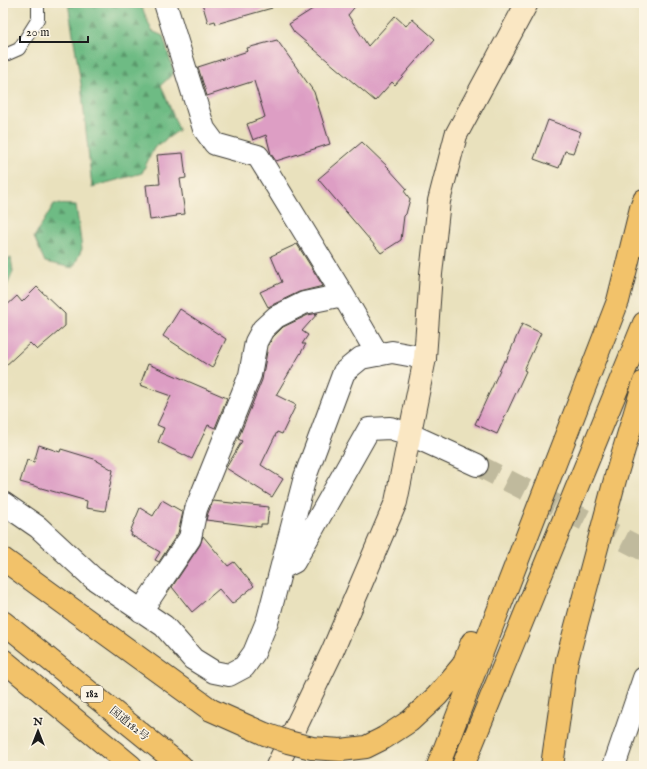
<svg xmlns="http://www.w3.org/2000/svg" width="647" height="769" viewBox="0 0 647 769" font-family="'IM FELL English','Noto Serif JP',serif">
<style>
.forest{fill:url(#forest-firs);stroke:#456c50}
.building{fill:#dd9ec4}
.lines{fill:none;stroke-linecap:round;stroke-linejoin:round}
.street-tunnel{stroke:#c0ba9d;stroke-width:22;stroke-dasharray:22 11;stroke-linecap:butt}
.lane-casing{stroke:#3b3a34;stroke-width:14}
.street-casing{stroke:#3b3a34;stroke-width:24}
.secondary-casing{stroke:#3b3a34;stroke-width:24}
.highway-casing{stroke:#3b3a34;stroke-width:24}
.lane{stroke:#fff;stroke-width:12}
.street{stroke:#fff;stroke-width:22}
.secondary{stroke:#fae7c3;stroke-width:22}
.highway{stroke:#f2c26a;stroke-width:22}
.highway-bridge-casing{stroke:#3b3a34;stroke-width:24;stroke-linecap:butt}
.highway-bridge{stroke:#f2c26a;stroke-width:22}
.labels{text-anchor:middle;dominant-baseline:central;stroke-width:3;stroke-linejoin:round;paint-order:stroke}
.shield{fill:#fcf5e5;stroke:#5f5d58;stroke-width:1}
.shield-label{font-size:10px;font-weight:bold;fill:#1c1c1c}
.street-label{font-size:11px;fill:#1c1c1c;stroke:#fcf5e5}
</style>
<defs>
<pattern id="forest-firs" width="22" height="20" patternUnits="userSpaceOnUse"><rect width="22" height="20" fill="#6ebb84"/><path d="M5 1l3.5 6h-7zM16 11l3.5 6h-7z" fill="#5a976b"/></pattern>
</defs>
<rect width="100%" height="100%" fill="#fcf5e5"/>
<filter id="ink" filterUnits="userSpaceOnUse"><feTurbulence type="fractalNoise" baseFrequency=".025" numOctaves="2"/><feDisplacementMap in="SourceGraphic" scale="8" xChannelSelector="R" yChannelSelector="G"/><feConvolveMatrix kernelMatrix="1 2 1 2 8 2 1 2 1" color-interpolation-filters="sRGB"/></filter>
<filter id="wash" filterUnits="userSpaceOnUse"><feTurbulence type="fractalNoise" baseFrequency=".012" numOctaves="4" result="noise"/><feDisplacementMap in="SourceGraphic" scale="16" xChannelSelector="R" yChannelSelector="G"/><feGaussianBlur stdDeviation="0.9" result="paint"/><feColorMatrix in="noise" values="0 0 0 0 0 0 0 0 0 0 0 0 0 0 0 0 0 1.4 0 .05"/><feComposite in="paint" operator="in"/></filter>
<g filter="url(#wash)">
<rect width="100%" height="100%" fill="#e9e1bd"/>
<!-- forest -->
<path class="forest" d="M68,3H140L152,31L163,36L174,73L161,85L179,130L154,148L142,173L92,187L81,84Z
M54,204L76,205L82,249L73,268L45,262L34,237Z
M11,258L13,272L3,295V260Z"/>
<g id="blocks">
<!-- building -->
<path class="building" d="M202,3H271L272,8L216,24L215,21L208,23Z
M322,3H358L348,15L368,46L395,16L406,26L412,19L435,39L395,85L392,82L375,101L294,32L289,24Z
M277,40L314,92L330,144L276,161L271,154L266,135L253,140L247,124L265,117L254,81L207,96L198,67L248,51L247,48Z
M548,120L581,132L573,153L565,151L559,168L534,159Z
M362,142L389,168H388L407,189L404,191L410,199L406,214L404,216L401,240L381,253L318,179Z
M183,153L186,178L180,179L185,214L176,215L177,216L150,220L146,185L160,184L157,155Z
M297,244L323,286L299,292L268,307L260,292L282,282L271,256Z
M37,287L65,314V326L37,350L30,343L3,368V309L17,296L22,302Z
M180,309L226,339L212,368L163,336Z
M318,313L302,331L308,335L302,344H306L276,395L296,405L282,434L277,432L261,465L283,479L272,497L226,468L242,441L238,439L262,380L268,346L273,337L283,327L308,315Z
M522,324L541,333L524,370L526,371L497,434L475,424L504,361H506Z
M148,364L227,398L215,428L208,425L192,459L158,442L164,428L157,425L171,396L140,385Z
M39,445L60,452L61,449L94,459L113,470L105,511L86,508L87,501L20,482L27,460L34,462Z
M162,500L183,512L178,533L159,562L155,560L160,552L131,535L132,533L130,532L140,508L153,516Z
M213,501L269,507L267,524H261V527L206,520L208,513Z
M203,536L228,566L234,562L254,586L232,604L219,589L192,612L172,587L200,545Z"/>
</g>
</g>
<g filter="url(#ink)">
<use href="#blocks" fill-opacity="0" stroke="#3b3a34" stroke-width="1"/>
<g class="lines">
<!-- street-tunnel -->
<path class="street-tunnel" d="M477,465L644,550"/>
<!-- lane casing -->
<g class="lane-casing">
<path id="lane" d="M3,56L19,49L38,19V3"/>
</g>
<!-- street casing -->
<g class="street-casing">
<path id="street" d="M165,3L204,129L215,144L258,156L343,295L378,355
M3,503L38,527L93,578L164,626L193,659L214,672L229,675L244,667L254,653L268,619L305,477L344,372L361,358L392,352L425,358
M284,567L294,562L369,429L390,428L409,434L477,465
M141,611L190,538L196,509L250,375L256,342L263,329L276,317L304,303L343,295
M614,766L644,678"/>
</g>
<!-- secondary casing -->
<g class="secondary-casing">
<path id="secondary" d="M277,766L332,652L396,502L425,358L431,274L439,201L456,135L527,3"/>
</g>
<!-- highway casing -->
<g class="highway-casing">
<path id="highway" d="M3,559L211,710L265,734
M3,622L181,766
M3,660L131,766
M384,738L410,721L437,696L463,665L472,642
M438,766L618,301L641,208L644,200
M463,766L644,323
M552,766L567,660L616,476L644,382"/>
</g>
<!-- lane -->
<use href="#lane" class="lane"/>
<!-- street -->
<use href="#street" class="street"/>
<!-- secondary -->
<use href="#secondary" class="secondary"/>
<!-- highway -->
<use href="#highway" class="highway"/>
<!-- highway-bridge casing -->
<g class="highway-bridge-casing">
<path id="highway-bridge" d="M265,734L288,742L312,748L341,750L366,747L384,738"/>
</g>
<!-- highway-bridge -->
<use href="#highway-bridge" class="highway-bridge"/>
</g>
</g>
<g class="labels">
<!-- shield labels -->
<rect class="shield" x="81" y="686" width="22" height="16" rx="3"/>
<g class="shield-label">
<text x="92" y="694">182</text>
</g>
<!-- street labels -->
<g class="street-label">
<text transform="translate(129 724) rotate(39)">国道182号</text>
</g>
</g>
<!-- margin -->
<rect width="647" height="769" fill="none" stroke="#fcf5e5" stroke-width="16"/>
<!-- north arrow -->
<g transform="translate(38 731)" stroke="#fcf5e5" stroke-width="3" paint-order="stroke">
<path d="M0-3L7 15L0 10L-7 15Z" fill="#1c1c1c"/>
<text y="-6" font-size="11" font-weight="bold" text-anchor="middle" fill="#1c1c1c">N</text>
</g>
<!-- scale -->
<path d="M20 36v6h68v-6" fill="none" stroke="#1c1c1c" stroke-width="2"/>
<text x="26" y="36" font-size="12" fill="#1c1c1c" stroke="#fcf5e5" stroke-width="3" paint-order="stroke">20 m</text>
</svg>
